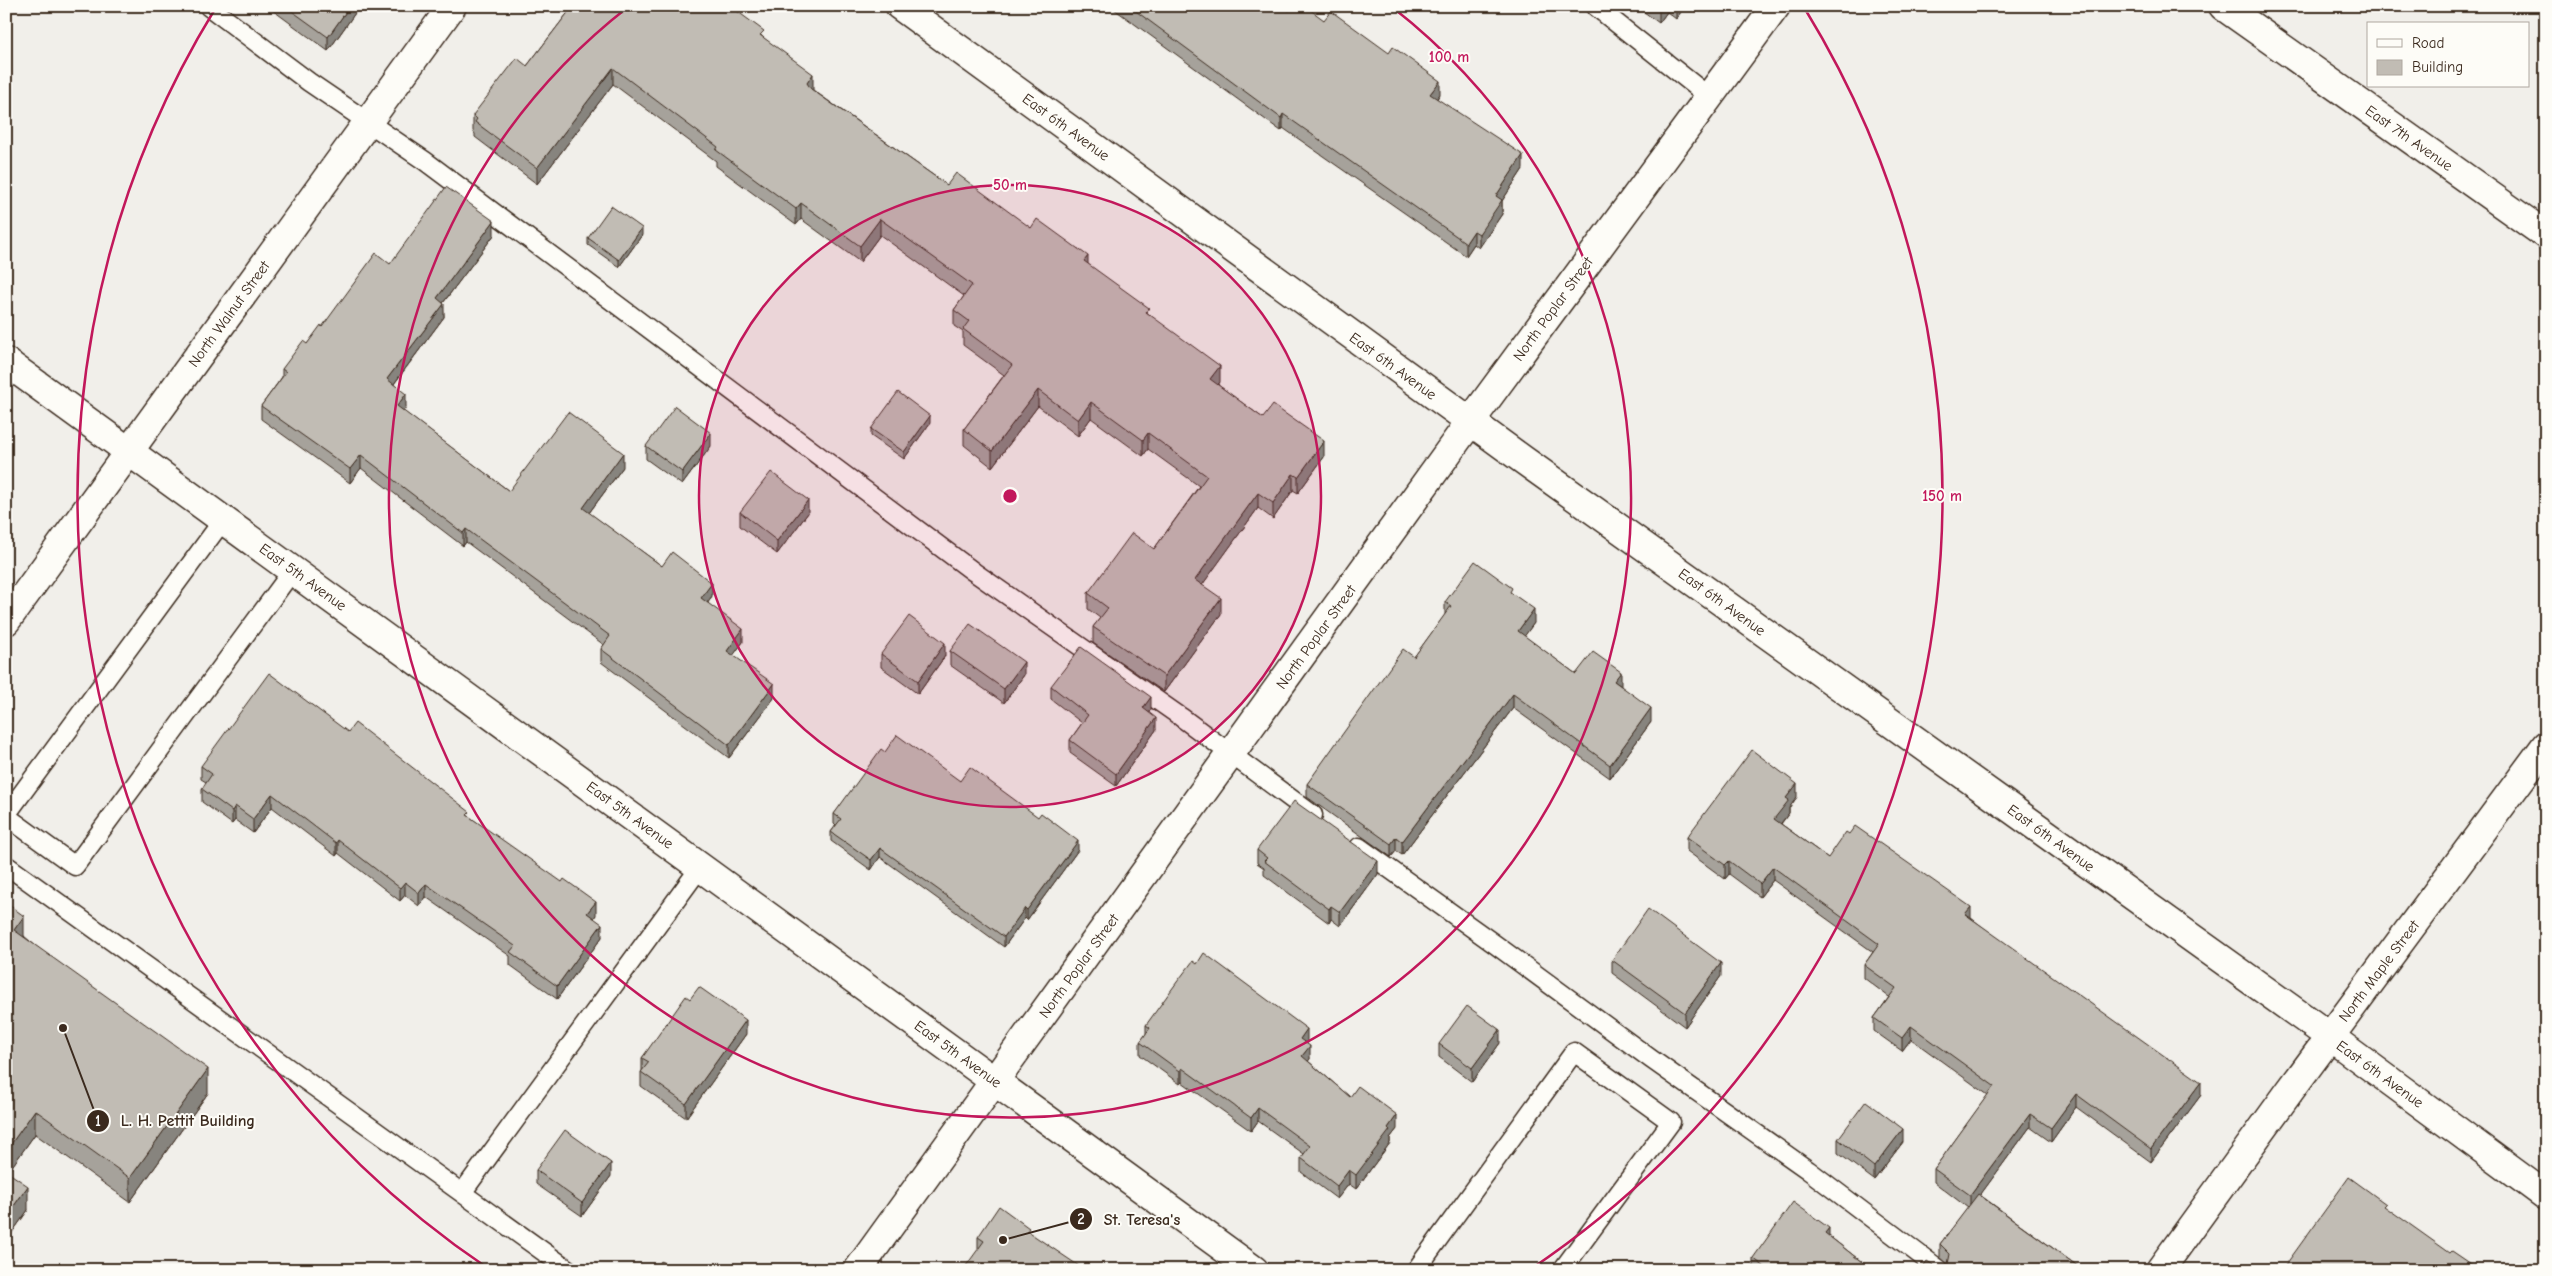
<svg xmlns="http://www.w3.org/2000/svg" width="2552" height="1276" viewBox="0 0 2552 1276" font-family="'Comic Neue',sans-serif">
<style>
.lines{fill:none;stroke-linecap:round;stroke-linejoin:round}
.lane-casing{stroke:#3b2a1e;stroke-width:21}
.street-casing{stroke:#3b2a1e;stroke-width:31}
.lane{stroke:#fdfcf7;stroke-width:18}
.street{stroke:#fdfcf7;stroke-width:28}
.wall{fill:#a6a29b;stroke:#3b2a1e}
.shaded-wall{fill:#87847e;stroke:#3b2a1e}
.building{fill:#c1bcb4;stroke:#3b2a1e}
.ring{fill:none;stroke:#c2185b;stroke-width:2.5}
.labels{text-anchor:middle;dominant-baseline:central;stroke-width:4;stroke-linejoin:round;paint-order:stroke}
.street-label{font-size:15px;fill:#3b2a1e;stroke:#fdfcf7}
.centre{fill:#c2185b;stroke:#fdfcf7;stroke-width:2.5}
.ring-label{font-size:15px;text-anchor:middle;font-weight:bold;fill:#c2185b;stroke:#fdfcf7;stroke-width:4;stroke-linejoin:round;paint-order:stroke}
.leader{fill:none;stroke:#3b2a1e;stroke-width:2}
.callout-dot{fill:#3b2a1e;stroke:#fdfcf7;stroke-width:2}
.mark-label{font-size:15px;text-anchor:middle;font-weight:bold;fill:#fff}
.callout-label{font-size:16px;text-anchor:middle;font-weight:bold;fill:#3b2a1e;stroke:#fdfcf7;stroke-width:4;stroke-linejoin:round;paint-order:stroke}
</style>
<rect width="100%" height="100%" fill="#f1efea"/>
<filter id="ink" filterUnits="userSpaceOnUse"><feTurbulence type="fractalNoise" baseFrequency=".02" numOctaves="2"/><feDisplacementMap in="SourceGraphic" scale="10" xChannelSelector="R" yChannelSelector="G"/><feConvolveMatrix kernelMatrix="1 2 1 2 8 2 1 2 1" color-interpolation-filters="sRGB"/></filter>
<g filter="url(#ink)">
<g class="lines">
<!-- lane casing -->
<g class="lane-casing">
<path id="lane" d="M208,6L309,82L425,161L974,572L1181,717L1313,815
M1595,6L1708,96
M6,815L223,520
M6,816L75,866L293,570
M1359,847L1496,945L1651,1059L1808,1170L1940,1270
M6,865L569,1270
M462,1193L701,866
M1416,1270L1574,1052L1671,1122L1562,1270"/>
</g>
<!-- street casing -->
<g class="street-casing">
<path id="street" d="M900,6L1522,459L2329,1036L2546,1196
M2223,6L2546,235
M6,362L1254,1270
M6,621L452,6
M858,1270L1470,422L1776,6
M2160,1270L2289,1092L2546,745"/>
</g>
<!-- lane -->
<use href="#lane" class="lane"/>
<!-- street -->
<use href="#street" class="street"/>
</g>
<!-- wall -->
<path class="wall" d="M267,6H360L328,51Z
M570,6H730L764,38L813,90L947,185L1031,228L1088,264L1149,314L1220,382L1218,385L1263,418L1324,457L1298,493L1293,490L1273,519L1258,508L1202,585L1221,614L1164,692L1093,643V627L1100,618L1088,609V593L1154,549L1199,486L1148,449L1143,456L1091,418L1078,436L1038,406L992,467L964,445V429L1004,375L963,345V332L954,326V310L964,296L880,235L860,262L801,219L796,225L716,166V161L613,84L537,184L475,137V134L473,131V115L527,66L570,10Z
M1110,6H1283L1289,11L1324,20L1440,94L1437,99L1523,169L1502,201V214L1479,248L1474,244L1466,256L1283,128L1281,131Z
M1636,6H1685L1676,19L1667,12L1659,23Z
M494,235L443,303L444,317L394,384L406,407L403,411L509,491L623,467L589,513L662,566L712,596L708,603L743,642L733,655L774,698L729,758L601,662V649L604,645L466,542L463,546L361,468L350,483L261,419V406L282,377V369L307,344L322,327L390,264Z
M642,235L619,267L588,245V238Z
M930,423L904,459L871,436V429Z
M646,446H711L682,485L646,459Z
M740,512L808,513L777,554L740,526Z
M1512,593L1534,623L1524,636L1576,674L1621,686L1651,722L1610,778L1513,708L1402,855L1396,851L1391,857L1307,797V784L1414,657L1445,615V602Z
M950,651L1024,675L1004,703L950,665Z
M881,654L945,656L918,694L881,667Z
M1051,686L1151,709L1149,712L1156,730L1116,786L1070,753V740L1082,723L1051,699Z
M348,732L470,817L596,915L594,918L602,937L557,999L510,965V956L426,897L419,906L405,895L400,901L338,853L336,856L272,807L253,833L235,820L232,824L202,802V789L206,782L201,779V766Z
M885,752L960,781L1078,850L1027,920L1025,918L1004,947L880,857L871,870L831,841V832L836,825L834,823V814Z
M1797,797L1789,808V813L1781,824L1828,858L1971,918L2201,1095L2151,1162L2076,1107L2051,1142L2030,1127L1980,1195L2083,1270L1938,1268L1948,1264L1940,1257V1244L1968,1208L1934,1182V1169L1988,1095L1911,1039L1902,1051L1874,1031V1018L1889,997L1864,978V965L1873,952L1773,880L1760,897L1729,874L1725,879L1687,851V837Z
M1257,850L1378,874L1340,926L1331,919L1329,923L1264,875V868L1257,863Z
M6,903L24,936L208,1093L130,1202L35,1134L8,1172L28,1210L6,1241Z
M1612,960L1721,976L1685,1027L1612,973Z
M690,999L746,1034L686,1118L641,1086V1072L642,1071V1058Z
M1146,1025L1307,1043L1310,1059L1308,1061L1350,1097L1397,1129L1390,1138V1143L1356,1189L1349,1184L1337,1199L1301,1172V1158L1304,1154L1258,1121L1251,1131L1182,1082L1180,1084L1140,1055V1042L1146,1034Z
M1500,1043L1472,1082L1439,1057V1044Z
M1838,1139L1903,1142L1874,1180L1838,1153Z
M536,1170L611,1176L582,1216L536,1184Z
M1029,1232L978,1250V1237Z
M1829,1236L1872,1270H1753V1258Z"/>
<!-- shaded-wall -->
<path class="shaded-wall" d="M350,6H360L328,51V37Z
M1662,6H1667V12L1659,23V10Z
M1676,6H1685L1676,19Z
M613,68V84L537,184V168Z
M813,74V90L807,99V83Z
M1440,81V94L1430,108V94Z
M1283,114V128L1281,131V118Z
M1523,155V169L1502,201V214L1479,248V234L1496,196Z
M801,203V219L796,225V209Z
M880,219V235L860,262V246Z
M494,221V235L437,311V298Z
M642,228V235L619,267V260Z
M1474,231V244L1466,256V243Z
M1088,256V272L1084,261Z
M444,304V317L387,393V379Z
M1220,366V382L1210,395V379Z
M1038,390V406L992,467V451Z
M406,394V407L397,420V406Z
M1091,402V418L1078,436V420Z
M930,416V423L904,459V452Z
M711,433V446L682,485V472Z
M1148,433V449L1143,456V440Z
M1324,441V457L1298,493V477Z
M623,453V467L583,521V508Z
M361,455V468L350,483V469Z
M1293,474V490L1273,519V503Z
M1258,493V508L1195,595V580Z
M808,500V513L777,554V541Z
M466,529V542L463,546V533Z
M712,583V596L701,611V598Z
M1221,598V614L1164,692V676Z
M1534,609V623L1518,645V631Z
M743,629V642L727,664V651Z
M945,643V656L918,694V681Z
M1024,662V675L1004,703V689Z
M1621,672V686L1614,681Z
M774,684V698L729,758V745Z
M1513,694V708L1402,855V842Z
M1151,697V709L1143,721V708Z
M1651,708V722L1610,778V765Z
M1156,718V730L1116,786V774Z
M1797,784V797L1789,808V813L1774,832V819L1786,798Z
M272,794V807L253,833V819Z
M235,806V820L232,824V811Z
M1396,837V851L1391,857V844Z
M338,840V853L336,856V843Z
M1078,841V850L1027,920V910Z
M880,848V857L871,870V860Z
M1378,861V874L1340,926V912Z
M1729,861V874L1725,879V865Z
M1773,867V880L1760,897V884Z
M405,882V895L400,901V888Z
M426,884V897L419,906V893Z
M596,902V915L587,926V913Z
M1331,906V919L1329,923V909Z
M1971,907V920L1965,914Z
M1025,908V918L1004,947V937Z
M24,916V940L14,930Z
M602,924V937L557,999V986Z
M1721,963V976L1685,1027V1013Z
M746,1020V1034L686,1118V1104Z
M1911,1026V1039L1902,1051V1038Z
M1307,1029V1043L1300,1052V1039Z
M1500,1030V1043L1472,1082V1068Z
M1310,1046V1059L1302,1069V1056Z
M1182,1068V1082L1180,1084V1071Z
M208,1069V1093L130,1202V1178Z
M2201,1082V1095L2151,1162V1149Z
M2076,1094V1107L2051,1142V1128Z
M1258,1108V1121L1251,1131V1118Z
M35,1110V1134L6,1175V1151Z
M2030,1114V1127L1970,1209V1195Z
M1397,1115V1129L1390,1138V1143L1356,1189V1175L1388,1128Z
M1903,1129V1142L1874,1180V1167Z
M611,1163V1176L582,1216V1203Z
M1349,1170V1184L1337,1199V1186Z
M28,1186V1210L6,1241V1217Z
M1829,1228V1240L1825,1233Z"/>
<!-- building -->
<path class="building" d="M285,6H350L328,37Z
M573,6H730L764,31L760,35L813,74L807,83L811,89L947,185L956,173L1031,228L1037,219L1088,256L1084,261L1149,308L1146,312L1220,366L1210,379L1263,418L1273,405L1324,441L1298,477L1293,474L1273,503L1258,493L1195,580L1221,598L1164,676L1093,627L1108,608L1088,593L1132,533L1154,549L1207,476L1148,433L1143,440L1091,402L1078,420L1038,390L992,451L964,429L1012,365L963,329L969,321L954,310L972,285L880,219L860,246L801,203L796,209L716,150L718,147L613,68L537,168L475,122L477,119L473,115L517,58L527,66Z
M1129,6H1283L1289,11L1292,6H1305L1324,20L1331,11L1389,53L1393,47L1440,81L1430,94L1523,155L1496,196L1502,200L1479,234L1474,231L1466,243L1283,114L1281,118Z
M1654,6H1662L1659,10Z
M446,187L494,221L437,298L444,304L387,379L406,394L397,406L509,491L568,412L623,453L583,508L662,566L672,552L712,583L701,598L743,629L727,651L774,684L729,745L601,649L610,636L466,529L463,533L361,455L350,469L261,406L286,372L282,369L303,341L307,344L321,325L322,327L376,253L390,264Z
M611,206L642,228L619,260L588,238Z
M898,392L930,416L904,452L871,429Z
M675,406L711,433L682,472L646,446Z
M771,472L808,500L777,541L740,512Z
M1475,561L1512,588L1510,592L1534,609L1518,631L1576,674L1593,652L1621,672L1614,681L1651,708L1610,765L1513,694L1402,842L1396,837L1391,844L1307,784L1403,649L1414,657L1451,606L1445,602Z
M909,616L945,643L918,681L881,654Z
M970,624L1024,662L1004,689L950,651Z
M1081,647L1151,697L1143,708L1156,718L1116,774L1070,740L1088,715L1051,686Z
M269,673L348,732L355,723L470,812L467,815L562,882L564,879L596,902L587,913L602,924L557,986L510,952L515,946L426,884L419,893L405,882L400,888L338,840L336,843L272,794L253,819L235,806L232,811L202,789L212,774L201,766Z
M897,735L960,781L970,767L1038,817L1041,813L1078,841L1027,910L1025,908L1004,937L880,848L871,860L831,832L841,819L834,814L881,749L885,752Z
M1752,750L1797,784L1786,798L1789,800L1774,819L1828,858L1846,832L1849,834L1855,826L1971,907L1965,914L2201,1082L2151,1149L2076,1094L2051,1128L2030,1114L1970,1195L1934,1169L1994,1086L1911,1026L1902,1038L1874,1018L1896,988L1864,965L1879,944L1773,867L1760,884L1729,861L1725,865L1687,837Z
M1294,801L1378,861L1340,912L1331,906L1329,909L1264,861L1267,858L1257,850Z
M6,903L24,916L14,930L208,1069L130,1178L35,1110L6,1151Z
M1648,909L1721,963L1685,1013L1612,960Z
M1204,953L1307,1029L1300,1039L1310,1046L1302,1056L1350,1097L1358,1086L1397,1115L1388,1128L1390,1130L1356,1175L1349,1170L1337,1186L1301,1158L1310,1146L1258,1108L1251,1118L1182,1068L1180,1071L1140,1042L1150,1028L1146,1025L1177,982L1193,961L1197,964Z
M699,987L746,1020L686,1104L641,1072L649,1062L642,1058L686,996L690,999Z
M1467,1006L1500,1030L1472,1068L1439,1044Z
M1866,1101L1903,1129L1874,1167L1838,1139Z
M565,1130L611,1163L582,1203L536,1170Z
M6,1171L28,1186L6,1217Z
M2349,1177L2386,1204L2384,1206L2450,1253L2452,1251L2480,1270H2282Z
M1978,1194L2083,1270H1921L1927,1261L1938,1268L1948,1264L1950,1254L1940,1244Z
M1793,1202L1829,1228L1825,1233L1872,1270H1769L1753,1258Z
M999,1206L1029,1228L1027,1231L1085,1270H963L984,1241L978,1237Z
M661,1261L674,1270H655Z"/>
</g>
<!-- distance rings -->
<circle cx="1010" cy="496" r="311" fill="#c2185b" fill-opacity=".12"/>
<g class="ring">
<circle cx="1010" cy="496" r="311"/>
<path d="M1392 7A621 621 0 1 1 628 7"/>
<path d="M489 1269A932 932 0 0 1 215 9M1805 9A932 932 0 0 1 1531 1269"/>
</g>
<g class="labels">
<!-- street labels -->
<g class="street-label">
<text transform="translate(1066 127) rotate(36)">East 6th Avenue</text>
<text transform="translate(2409 138) rotate(35)">East 7th Avenue</text>
<text transform="translate(1553 309) rotate(-54)">North Poplar Street</text>
<text transform="translate(229 314) rotate(-54)">North Walnut Street</text>
<text transform="translate(1393 366) rotate(36)">East 6th Avenue</text>
<text transform="translate(303 577) rotate(36)">East 5th Avenue</text>
<text transform="translate(1722 602) rotate(36)">East 6th Avenue</text>
<text transform="translate(1316 637) rotate(-54)">North Poplar Street</text>
<text transform="translate(630 815) rotate(36)">East 5th Avenue</text>
<text transform="translate(2051 838) rotate(36)">East 6th Avenue</text>
<text transform="translate(1079 966) rotate(-54)">North Poplar Street</text>
<text transform="translate(2379 971) rotate(-53)">North Maple Street</text>
<text transform="translate(958 1054) rotate(36)">East 5th Avenue</text>
<text transform="translate(2380 1074) rotate(36)">East 6th Avenue</text>
</g>
</g>
<circle cx="1010" cy="496" r="8" class="centre"/>
<g class="ring-label">
<text x="1449" y="62">100 m</text>
<text x="1010" y="190">50 m</text>
<text x="1942" y="501">150 m</text>
</g>
<!-- callouts -->
<path class="leader" d="M63 1028L98 1121M1003 1240L1081 1219"/>
<g class="callout-dot">
<circle cx="63" cy="1028" r="5"/>
<circle cx="1003" cy="1240" r="5"/>
<circle cx="98" cy="1121" r="12"/>
<circle cx="1081" cy="1219" r="12"/>
</g>
<g class="mark-label">
<text x="98" y="1126">1</text>
<text x="1081" y="1224">2</text>
</g>
<g class="callout-label">
<text x="188" y="1126">L. H. Pettit Building</text>
<text x="1142" y="1225">St. Teresa's</text>
</g>
<!-- margin -->
<rect width="2552" height="1276" fill="none" stroke="#fdfcf7" stroke-width="25"/>
<rect x="12" y="12" width="2527" height="1251" fill="none" stroke="#3b2a1e" stroke-width="2" filter="url(#ink)"/>
<!-- legend -->
<rect x="2367" y="22" width="162" height="65" fill="#fdfcf7" stroke="#afa8a0"/>
<rect x="2377" y="39" width="25" height="8" fill="#fdfcf7" stroke="#afa8a0"/>
<text x="2412" y="48" font-size="15" fill="#3b2a1e">Road</text>
<rect x="2377" y="60" width="25" height="15" fill="#c1bcb4" stroke="#afa8a0"/>
<text x="2412" y="72" font-size="15" fill="#3b2a1e">Building</text>
</svg>
